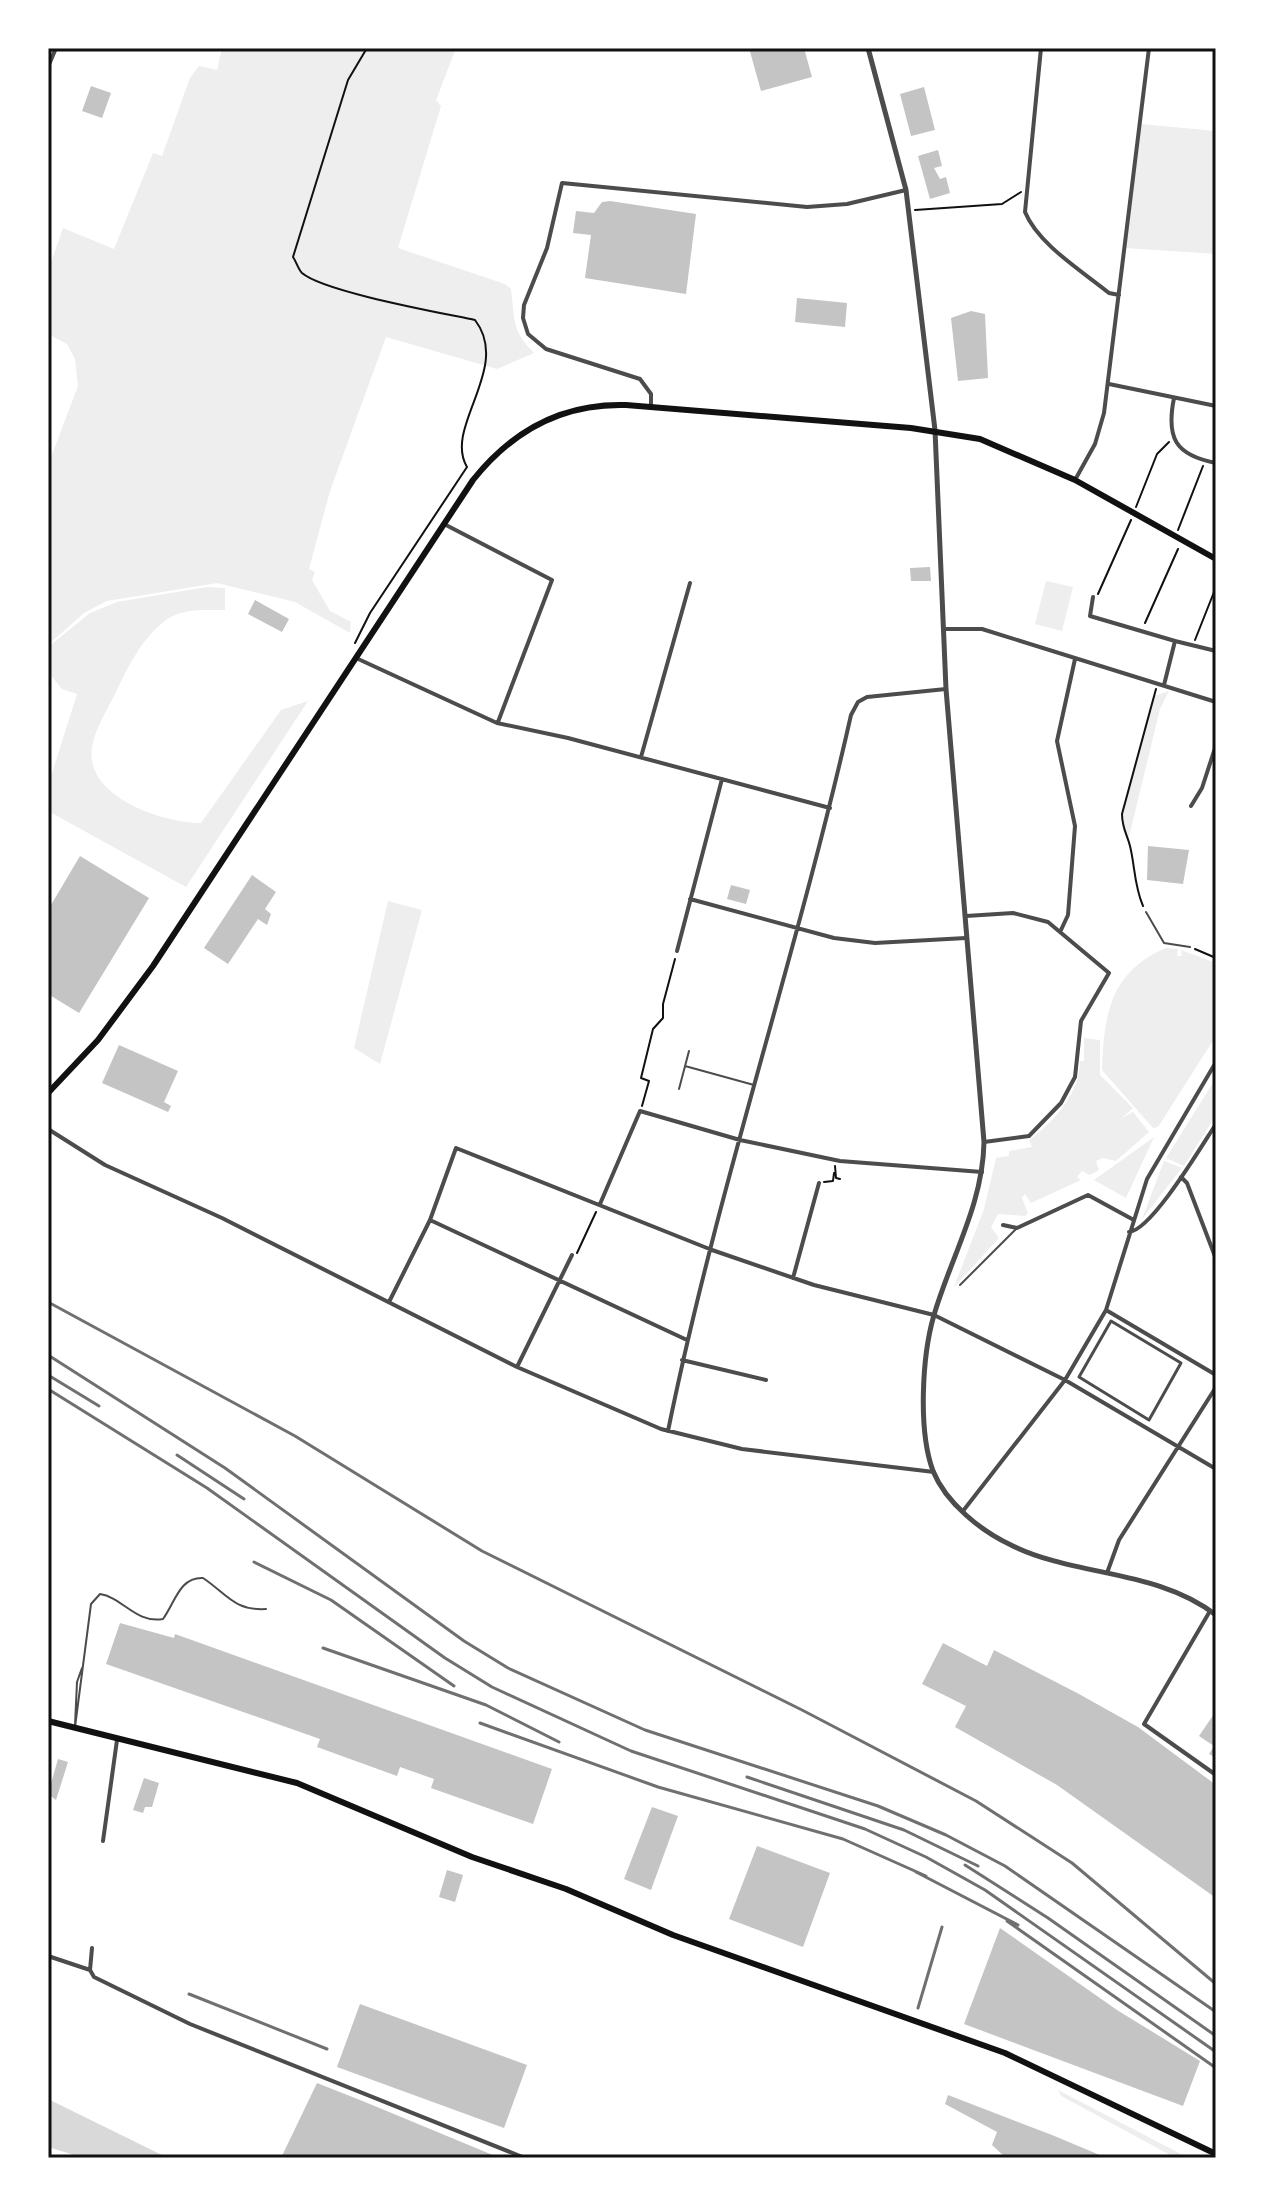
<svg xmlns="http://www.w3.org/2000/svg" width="1264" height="2206" viewBox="0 0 1264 2206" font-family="'DM Sans',sans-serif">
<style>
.green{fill:#eee}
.water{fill:#d9d9d9}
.building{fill:#c4c4c4}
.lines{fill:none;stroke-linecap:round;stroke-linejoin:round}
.path{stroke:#111;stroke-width:2}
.service{stroke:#4c4c4c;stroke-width:2}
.pedestrian{stroke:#4c4c4c;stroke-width:3}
.minor{stroke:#4c4c4c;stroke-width:4}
.tertiary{stroke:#4c4c4c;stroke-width:5}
.secondary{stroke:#111;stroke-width:6}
.primary{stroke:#111;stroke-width:6}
.rail{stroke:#707070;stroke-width:3}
.neatline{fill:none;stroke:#111;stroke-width:3}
</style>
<rect width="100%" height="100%" fill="#fff"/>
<!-- green -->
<path class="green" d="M222,48H456L436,100L441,106L398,248L505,284L511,289C515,319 511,330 534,353L497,369L386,337L330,491L309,569L315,572L312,580L330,611L351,622L350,633L295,602L217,583L107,601L84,613L48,645V465L78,386L75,359L67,344L48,334V271L63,228L114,249L153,153L162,156L190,78L199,66L217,70Z
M1140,124L1216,131V254L1125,248Z
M1046,581L1073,587L1062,631L1035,624Z
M207,587L225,588V610C207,610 181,608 166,620C142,638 129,665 117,690C109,707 95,728 92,747C84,797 163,823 201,823L281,710L308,701L186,887L48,811V786L77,694L62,689L48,672V647L90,613L117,602Z
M1169,691L1160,709L1128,841L1122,827V814L1150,705L1154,696Z
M388,901L422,910L380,1064L354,1048Z
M1166,948L1178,949L1177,956H1182L1181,950L1216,963V1036L1158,1127L1153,1128L1102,1070C1104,1014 1110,972 1166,948Z
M1084,1038L1100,1040V1075L1133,1108L1122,1118L1133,1112L1149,1132L1116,1161L1103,1158L1096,1161L1099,1170L1090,1175L1082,1171L1077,1177L1081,1180L1031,1203L1025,1194L1022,1198L1028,1213L1025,1216L998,1214L991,1227L999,1238L954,1287L984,1209L996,1158L1009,1156V1151L1032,1147L1029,1140C1054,1122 1080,1093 1080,1061H1084Z
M1216,1078V1115L1184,1166L1166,1158Z
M1154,1137L1126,1198L1094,1180Z
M1164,1161L1182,1168L1142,1219Z
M1058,2090L1181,2154L1174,2157L1061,2096Z"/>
<!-- water -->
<path class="water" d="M48,2099L168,2158H84L48,2147Z"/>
<!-- building -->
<path class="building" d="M749,48H804L812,77L761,91Z
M91,86L111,93L102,118L82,111Z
M924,87L935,130L911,136L900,94Z
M938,150L942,166L934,168L940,179L946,177L950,193L930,199L918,156Z
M610,201L696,214L686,294L585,278L591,235L573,233L576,211L594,213L602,202Z
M797,298L847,303L845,327L795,322Z
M971,311L985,314L988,378L958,381L951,318Z
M930,567L931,581H911L910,568Z
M255,600L289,619L282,632L248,614Z
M1148,846L1189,850L1183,884L1147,880Z
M80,856L149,898L79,1013L48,994V910Z
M252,875L276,892L265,909L271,914L267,925L258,919L228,964L204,948Z
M731,885L750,890L746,904L727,899Z
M119,1045L178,1071L164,1102L171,1106L168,1112L102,1083Z
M120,1623L174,1638L175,1634L552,1769L533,1824L431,1788L434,1779L400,1767L397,1776L317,1747L320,1739L106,1664Z
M943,1643L987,1666L994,1650L1079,1694L1138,1727L1216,1785V1898L1057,1785L955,1727L966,1706L922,1684Z
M1216,1711V1758L1209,1754L1214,1746L1199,1736Z
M58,1759L68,1762L56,1800L48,1794Z
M144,1778L159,1783L152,1807H145L143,1813L133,1810Z
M652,1807L678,1816L651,1890L624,1879Z
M757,1846L830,1873L803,1947L729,1919Z
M447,1870L463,1875L455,1902L439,1897Z
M1000,1928L1117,2010L1200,2061L1183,2106L964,2024Z
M360,2004L527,2065L504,2128L337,2067Z
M317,2083L365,2102L500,2158H281Z
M948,2095L1052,2135L1107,2158L1005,2157L992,2145L997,2132L945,2104Z"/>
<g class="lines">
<!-- path -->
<path class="path" d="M915,210L1002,204L1021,192
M1136,507L1157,454L1169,442
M1178,530L1203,466
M1098,594L1131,520
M1145,623L1178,549
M1195,640L1216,587
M355,643L370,613L467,467C443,427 512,368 475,320C442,313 324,292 302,273C298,269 296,261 293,257L348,80L367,48
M1143,906C1134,885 1135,866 1130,846C1127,834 1122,828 1122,814L1156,689
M1195,949L1216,958
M642,1106L649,1081L641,1078L653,1029L663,1018V1004L675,959
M835,1166L836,1178L840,1179
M824,1182L833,1181L834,1173
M577,1253L596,1212"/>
<!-- service -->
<path class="service" d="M1146,912L1164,943L1190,947
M685,1066L754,1085
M679,1089L689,1051
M960,1285L1016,1229
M75,1725L77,1682L82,1668
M75,1727L91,1604L100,1594C122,1597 136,1624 163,1619C175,1603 179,1577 203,1578C227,1594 234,1611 266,1609"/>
<!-- pedestrian -->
<path class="pedestrian" d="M1111,1321L1181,1363L1149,1420L1079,1377Z"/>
<!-- minor -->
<path class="minor" d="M1041,48L1025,212C1038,244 1082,271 1109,293L1119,295
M48,67L56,48
M1109,384L1216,406
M1174,398C1166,438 1175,455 1216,463
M651,407V394L640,379L546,349L528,334L523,318L524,305L547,248L562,183L807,207L847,204L906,190
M1075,480L1095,444L1104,413L1149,48
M444,524L552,580L498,722
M1093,597L1090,616L1175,641
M943,629H982L1216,702
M356,658L497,723L568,738L830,808
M1164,685L1175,641L1216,651
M641,757L690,583
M1191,806L1202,788L1216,745
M690,899L834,938L875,943L966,938
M966,916L1013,913L1048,922L1109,973L1081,1021L1075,1077L1061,1103L1029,1136L984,1142
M1061,930L1068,915L1075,826L1057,741L1075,659
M677,951L722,779
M48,1129L105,1165L222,1218L517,1367L661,1429L742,1449L934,1472
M1181,1177L1187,1183L1216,1259
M600,1204L640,1111L740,1140L840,1161L982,1172
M430,1220L687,1340
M1003,1225L1017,1228L1088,1195L1132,1219
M1129,1232C1152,1230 1202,1145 1216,1124
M793,1278L819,1183
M389,1302L430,1220L456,1148L712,1250L814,1285L934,1315L1065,1380L1216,1469
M1106,1310L1216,1375
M682,1360L766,1380
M517,1367L572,1255
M668,1431C717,1190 797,955 851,715L858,702L867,697L946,689
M963,1511L1065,1380L1106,1310L1147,1179L1216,1062
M1107,1573L1119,1540L1216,1387
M1210,1611L1144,1724L1216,1775
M103,1841L117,1740
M48,1956L90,1970
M90,1970L94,1977L190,2024L525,2158
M90,1970L92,1948"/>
<!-- tertiary -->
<path class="tertiary" d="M868,48L906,190L935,430L946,689L984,1142C983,1204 951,1257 934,1315C922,1356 918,1431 933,1471C946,1503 981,1531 1011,1545C1075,1577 1157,1569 1216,1615"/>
<!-- secondary -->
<path class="secondary" d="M48,1093L98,1040L153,966L473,480C512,431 563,403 626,405L911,428L980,439L1075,480L1216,559"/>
<!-- primary -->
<path class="primary" d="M48,1721L297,1783L472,1857L566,1889L673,1935L1005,2053L1216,2154"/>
<!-- rail -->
<path class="rail" d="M48,1302L295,1436L482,1551L802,1710L976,1801L1072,1863L1216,1984
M48,1355L225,1468L464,1641L508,1668L645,1730L878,1806L946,1835L1005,1866L1216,2012
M48,1375L99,1406
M48,1389L207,1488L445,1658L492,1687L631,1751L865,1829L926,1857L985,1890L1216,2052
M177,1455L244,1499
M254,1562L331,1600L454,1686
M323,1648L486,1705L559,1742
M480,1723L658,1787L843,1839L926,1876
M747,1777L904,1830L978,1866
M965,1865L1048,1918L1216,2036
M916,1872L1018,1925
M1007,1921L1216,2068
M189,1994L327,2049
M918,2008L942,1927
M48,2156L55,2158"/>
</g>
<!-- border -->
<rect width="1264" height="2206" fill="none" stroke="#ffffff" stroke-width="100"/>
<rect x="50" y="50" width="1164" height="2106" class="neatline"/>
</svg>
